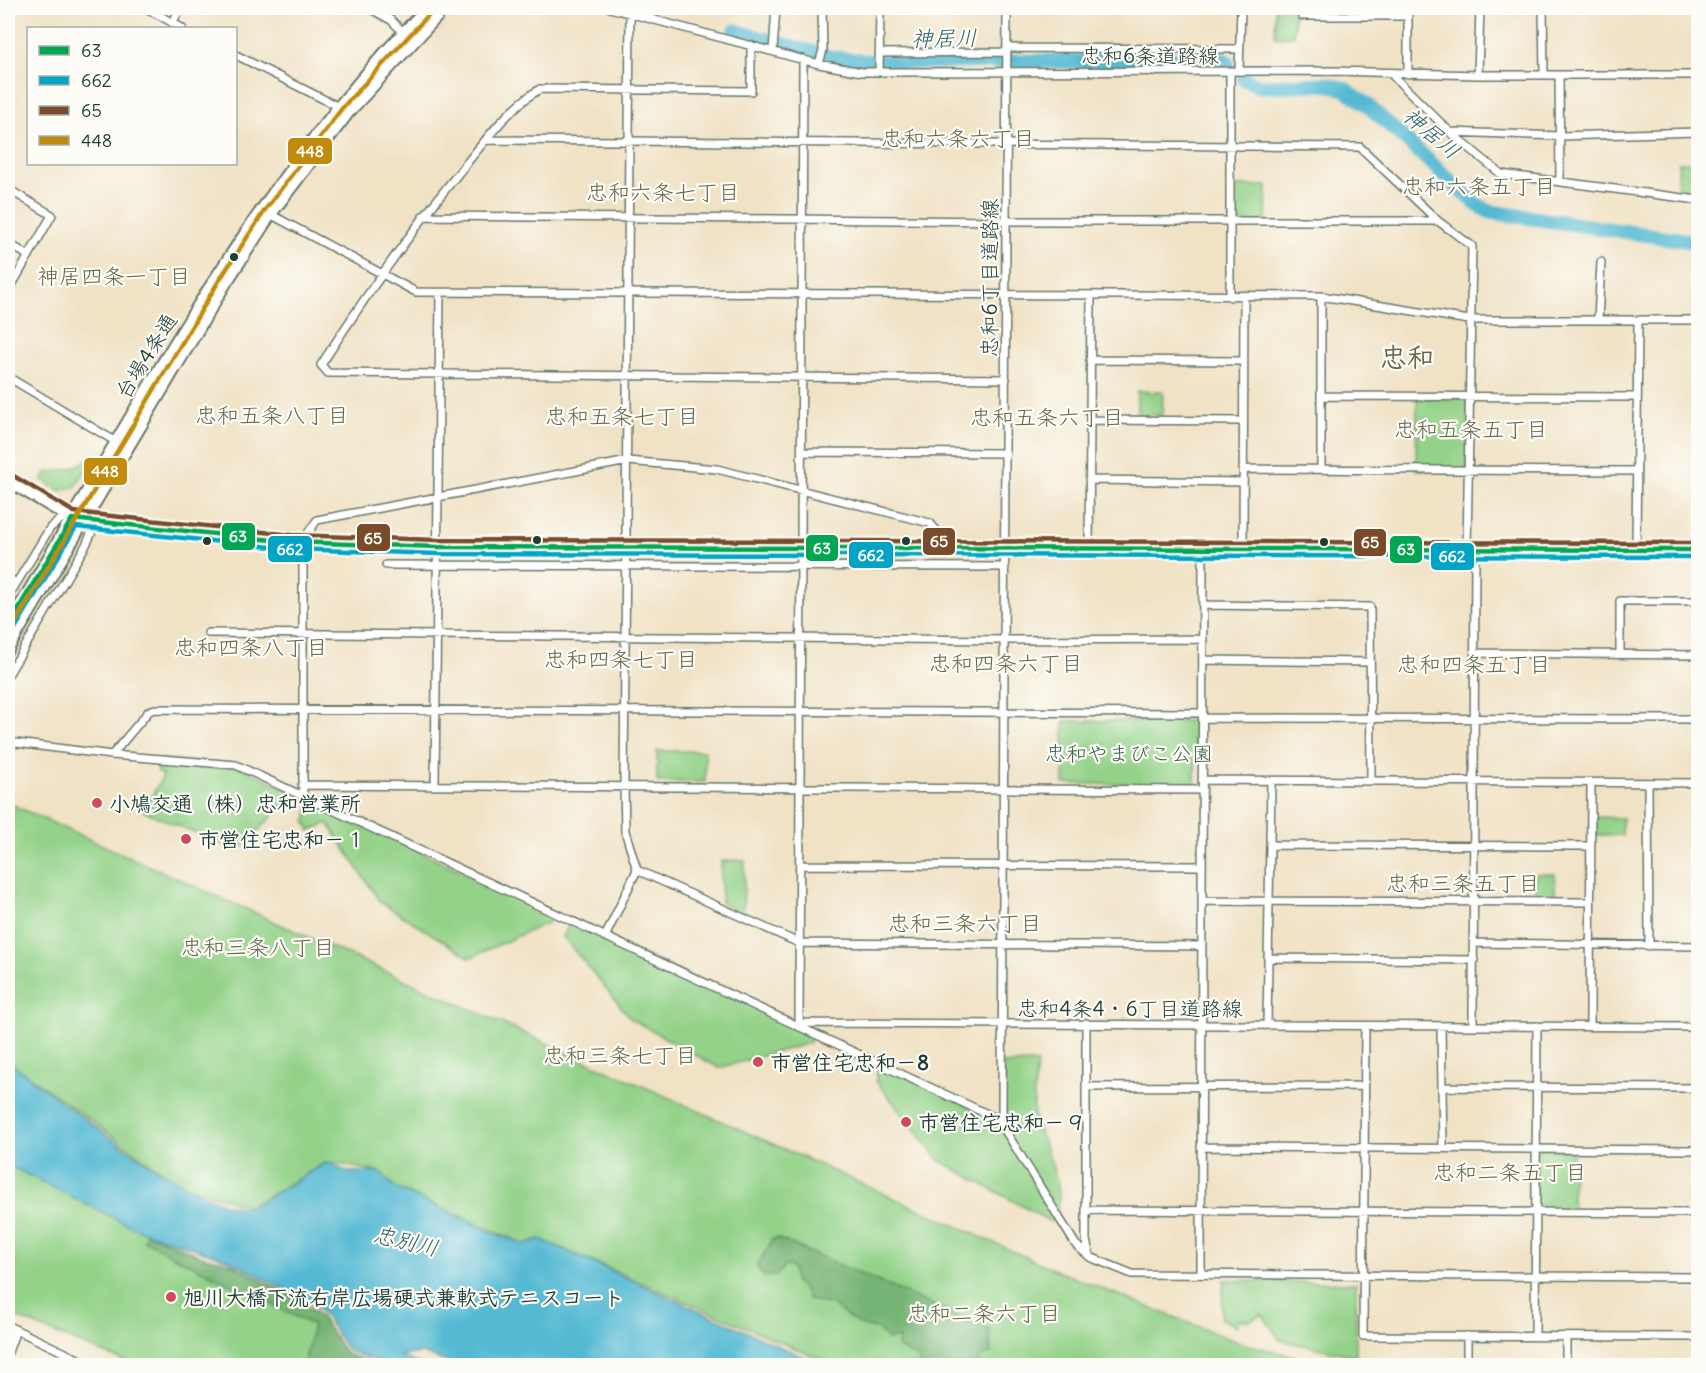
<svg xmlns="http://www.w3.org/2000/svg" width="1706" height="1373" viewBox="0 0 1706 1373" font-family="Delius,'Klee One',sans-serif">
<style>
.green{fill:#93d288;stroke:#59885e;stroke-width:1.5}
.forest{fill:#76b474;stroke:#4a7854;stroke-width:1.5}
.water{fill:#54b9d3;stroke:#3a7b84;stroke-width:1.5}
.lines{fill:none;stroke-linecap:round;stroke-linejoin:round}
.river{stroke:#54b9d3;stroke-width:15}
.minor-casing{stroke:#687767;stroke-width:10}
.primary-casing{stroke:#687767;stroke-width:14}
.trunk-casing{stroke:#687767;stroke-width:14}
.minor{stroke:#fff;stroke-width:7}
.primary{stroke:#fff;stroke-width:10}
.trunk{stroke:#fff;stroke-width:10}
.bus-1-casing{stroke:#fdfcf7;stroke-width:9}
.bus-2-casing{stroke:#fdfcf7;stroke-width:9}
.bus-3-casing{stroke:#fdfcf7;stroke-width:9}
.bus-4-casing{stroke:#fdfcf7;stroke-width:9}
.bus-1{stroke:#00a651;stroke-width:4.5}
.bus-2{stroke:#02a4c6;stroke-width:4.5}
.bus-3{stroke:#7a4b2a;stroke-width:4.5}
.bus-4{stroke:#c18c0d;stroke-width:4.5}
.bus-dot{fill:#1f3d34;stroke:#fdfcf7;stroke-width:2}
.poi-dot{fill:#d1495b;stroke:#fdfcf7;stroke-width:2}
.labels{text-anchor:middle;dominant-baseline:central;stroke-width:4.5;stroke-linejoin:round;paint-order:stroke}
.street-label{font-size:21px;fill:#1f3d34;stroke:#fdfcf7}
.park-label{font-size:21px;fill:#3c6249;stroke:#fdfcf7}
.poi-label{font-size:21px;font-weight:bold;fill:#1f3d34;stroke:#fdfcf7;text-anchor:start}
.water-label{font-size:22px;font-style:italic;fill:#2f6264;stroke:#fdfcf7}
.neighbourhood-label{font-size:22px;fill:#65684b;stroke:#fdfcf7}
.district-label{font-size:27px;font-weight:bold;fill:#65684b;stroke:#fdfcf7}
.line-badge{stroke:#fdfcf7;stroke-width:2}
.badge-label{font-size:16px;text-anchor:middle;font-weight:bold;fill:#fff}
</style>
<rect width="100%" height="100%" fill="#fdfcf7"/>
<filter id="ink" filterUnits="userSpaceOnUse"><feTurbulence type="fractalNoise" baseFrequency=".0167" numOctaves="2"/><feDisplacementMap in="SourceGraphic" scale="12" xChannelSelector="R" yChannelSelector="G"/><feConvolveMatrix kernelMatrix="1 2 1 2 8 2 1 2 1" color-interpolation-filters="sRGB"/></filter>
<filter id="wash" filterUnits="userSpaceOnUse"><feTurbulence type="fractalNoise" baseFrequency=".008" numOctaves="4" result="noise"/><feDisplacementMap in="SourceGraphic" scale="24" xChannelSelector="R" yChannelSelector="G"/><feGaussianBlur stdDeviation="1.35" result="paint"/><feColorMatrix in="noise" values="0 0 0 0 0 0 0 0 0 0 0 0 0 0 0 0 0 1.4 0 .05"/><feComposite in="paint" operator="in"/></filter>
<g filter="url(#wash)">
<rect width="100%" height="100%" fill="#f0e2c5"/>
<!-- green -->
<path class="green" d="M1275,8H1294V36L1275,37Z
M1679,162H1698V196L1677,194Z
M1230,186H1267L1266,222H1231Z
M1137,391L1163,392L1162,415H1137Z
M1417,398H1468L1467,470H1416Z
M94,456L76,486L61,491L42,480L46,473L73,468Z
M1064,721H1195V785L1064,784Z
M657,751H705V782H657Z
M160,759L236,765L296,792L238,851L143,811L163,776L157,771Z
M310,800L552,913L549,922L470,958L380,902L328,823L310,831L306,822Z
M8,803L1062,1273L1240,1343L1332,1365H834L540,1239L524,1244L396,1188L380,1172L327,1162L249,1207L178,1183L8,1061Z
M1596,817L1622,818V835H1596Z
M745,860L743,913L721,903V861Z
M1535,874H1555V897L1535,898Z
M570,921L815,1034L809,1043L719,1068L631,1019L563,937Z
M878,1063L998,1119L1002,1114V1064L1037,1063C1036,1080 1031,1103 1035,1120C1042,1144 1074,1199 1051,1222L940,1161L876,1081Z
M1536,1149H1573L1572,1212H1535Z
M8,1165L147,1233L144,1240L313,1325L304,1365H133L8,1314Z
M1224,1280L1356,1283V1356L1280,1340L1262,1314L1249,1321L1239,1319L1237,1326L1221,1319Z"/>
<!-- forest -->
<path class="forest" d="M147,1233L201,1256L230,1263L297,1299L320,1316L346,1354L378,1365H304L313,1325L167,1253L144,1240Z
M777,1238L989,1329L991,1353L979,1358L981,1365H920L918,1358L897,1347L899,1338L887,1340L878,1329C860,1328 850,1319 836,1308C830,1303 817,1302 808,1299L803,1288L795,1283L792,1267L785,1266L776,1276H763L757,1268C759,1257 769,1251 772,1239Z"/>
<!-- water -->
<path class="water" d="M8,1061C49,1092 201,1214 248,1207C257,1206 314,1169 327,1162L347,1172H380L396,1188L494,1233L524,1244L540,1239L821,1365L457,1366L422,1353L400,1356L420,1365H388L348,1351L323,1313L300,1297L229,1260L136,1229L8,1165Z"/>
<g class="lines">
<!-- river -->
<path class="river" d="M735,31L829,57L870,62L1089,61L1218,57L1227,62
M1244,79L1259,86L1326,84L1345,89L1366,104L1476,204L1490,212L1698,242"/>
</g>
</g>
<g filter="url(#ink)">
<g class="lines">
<!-- minor casing -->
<g class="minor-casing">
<path id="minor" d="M146,8L182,28
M369,8L391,20L412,41
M610,8L819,64L862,72L1334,71L1478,75H1698
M1302,8V16H1408V74
M1543,8L1544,75
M172,23L181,8
M751,45V91L540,89C511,106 487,138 466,164C413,228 366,295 321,365L328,373L1006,379
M1007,48L1239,49
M773,51L776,8
M880,53L1007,52
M236,55L341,108
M819,64L823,50L822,8
M1239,71L1241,8
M879,72L880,8
M1390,73L1450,132L1501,174L1698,200
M1478,75L1480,8
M1559,75L1560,182
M1450,132L1560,136L1698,132
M486,140L1360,147L1438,221L1472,246L1467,549
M8,189L52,215L8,292
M268,213L416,292L1321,296L1469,320H1698
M423,216L1006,221H1438
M8,243L29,256
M1230,297V72
M1598,320L1601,262
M1090,360L1243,361
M8,377L128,449
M1321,396L1637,397
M1090,420L1243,421
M802,452L1006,453
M1243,469L1636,471
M1321,469V296
M1089,480L1243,482
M1243,548L1244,297
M1089,549L1091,296
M1636,549L1638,320
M386,565L1005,567
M8,578L16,583
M8,597L50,528L65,516
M1203,605L1370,607L1371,781
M208,633L1004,640L1203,639
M1475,653L1698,655
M1620,654V601H1698
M1203,660L1370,662
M8,675L86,545L97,521
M1203,718L1698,719
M8,742L112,755L236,765L998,1119L1076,1245L1090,1257L1132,1274L1698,1277
M112,755L149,711L155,709L1202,713
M1202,780L1698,783
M1648,784L1649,946
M302,785L1202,790
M435,786L440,293
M303,796V555L308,533L317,520L628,461L717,469L930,523L937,531L940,547
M1270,845L1589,846
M800,865L1202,866
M637,870L799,943L1202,946
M1202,901L1589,902
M605,937L637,870L625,831L624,786L630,13
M1474,943L1698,946
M1270,958L1474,960
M799,1023L1698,1027
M1086,1023V1240L1090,1257
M1267,1025L1271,781
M1473,1025L1475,548
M1365,1026L1363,1336L1698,1337
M1441,1026L1443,1148
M1590,1026L1591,783
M799,1027L803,59
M1086,1087L1364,1086
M1442,1087L1698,1088
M998,1119L1002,1114L1007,8
M1201,1147L1698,1150
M1086,1210L1698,1213
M1201,1274L1203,548
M8,1326L93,1366
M1467,1336V1366
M1535,1337L1537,1026
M8,1352L16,1330
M1566,1366V1338"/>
</g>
<!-- primary casing -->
<g class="primary-casing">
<path id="primary" d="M8,481L72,519L291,542L438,547L1698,550"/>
</g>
<!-- trunk casing -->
<g class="trunk-casing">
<path id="trunk" d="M8,626C136,413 250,186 427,8
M8,649L226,283L271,214L349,112L445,8"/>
</g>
<!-- minor -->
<use href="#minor" class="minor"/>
<!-- primary -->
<use href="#primary" class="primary"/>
<!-- trunk -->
<use href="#trunk" class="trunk"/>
<!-- bus-1 casing -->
<g class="bus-1-casing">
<path id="bus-1" d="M8,626L72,519L291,542L438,547L1698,550"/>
</g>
<!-- bus-2 casing -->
<g class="bus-2-casing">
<path id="bus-2" d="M14,630L76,527L290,549L438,554L1698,557"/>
</g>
<!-- bus-3 casing -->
<g class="bus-3-casing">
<path id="bus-3" d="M12,475L74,512L292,535L438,540L1698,543"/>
</g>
<!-- bus-4 casing -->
<g class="bus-4-casing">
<path id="bus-4" d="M8,635L220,279L265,210L343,107L435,8"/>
</g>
<!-- bus-1 -->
<use href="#bus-1" class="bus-1"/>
<!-- bus-2 -->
<use href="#bus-2" class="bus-2"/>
<!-- bus-3 -->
<use href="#bus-3" class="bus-3"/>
<!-- bus-4 -->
<use href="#bus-4" class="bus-4"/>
</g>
</g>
<!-- markers -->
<g class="bus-dot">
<circle cx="234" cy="257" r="5"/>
<circle cx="537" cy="540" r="5"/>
<circle cx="207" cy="541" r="5"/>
<circle cx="906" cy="541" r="5"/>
<circle cx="1324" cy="542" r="5"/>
</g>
<g class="poi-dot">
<circle cx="97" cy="803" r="6"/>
<circle cx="186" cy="839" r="6"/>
<circle cx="758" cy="1062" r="6"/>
<circle cx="906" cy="1122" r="6"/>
<circle cx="171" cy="1297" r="6"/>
</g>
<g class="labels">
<!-- street labels -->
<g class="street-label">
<text x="1150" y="55">忠和6条道路線</text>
<text transform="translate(989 278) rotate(-90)">忠和6丁目道路線</text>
<text transform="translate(146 356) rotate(-58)">台場4条通</text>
<text x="1130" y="1008">忠和4条4・6丁目道路線</text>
</g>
<!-- park labels -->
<g class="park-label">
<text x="1129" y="753">忠和やまびこ公園</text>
</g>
<!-- poi labels -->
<g class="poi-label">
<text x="109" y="803">小鳩交通（株）忠和営業所</text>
<text x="198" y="839">市営住宅忠和－１</text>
<text x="770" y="1062">市営住宅忠和－8</text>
<text x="918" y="1122">市営住宅忠和－９</text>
<text x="183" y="1297">旭川大橋下流右岸広場硬式兼軟式テニスコート</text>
</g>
<!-- water labels -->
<g class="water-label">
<text transform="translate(944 38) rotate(-1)">神居川</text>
<text transform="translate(1432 133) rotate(40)">神居川</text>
<text transform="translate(406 1241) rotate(13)">忠別川</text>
</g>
<!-- neighbourhood labels -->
<g class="neighbourhood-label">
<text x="958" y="138">忠和六条六丁目</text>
<text x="1479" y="186">忠和六条五丁目</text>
<text x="663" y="192">忠和六条七丁目</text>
<text x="114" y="276">神居四条一丁目</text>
<text x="272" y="415">忠和五条八丁目</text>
<text x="622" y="416">忠和五条七丁目</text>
<text x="1047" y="417">忠和五条六丁目</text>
<text x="1471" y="429">忠和五条五丁目</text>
<text x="251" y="647">忠和四条八丁目</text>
<text x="621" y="659">忠和四条七丁目</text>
<text x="1006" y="663">忠和四条六丁目</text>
<text x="1474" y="664">忠和四条五丁目</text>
<text x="1463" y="883">忠和三条五丁目</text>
<text x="965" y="923">忠和三条六丁目</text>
<text x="258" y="947">忠和三条八丁目</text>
<text x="620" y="1055">忠和三条七丁目</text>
<text x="1510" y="1172">忠和二条五丁目</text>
<text x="984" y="1313">忠和二条六丁目</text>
</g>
<!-- district labels -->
<g class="district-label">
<text x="1407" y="357">忠和</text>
</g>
</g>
<g class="line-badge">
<rect x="287" y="137" width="46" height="28" rx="6" fill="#c18c0d"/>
<rect x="83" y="457" width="45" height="29" rx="6" fill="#c18c0d"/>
<rect x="221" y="522" width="35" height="29" rx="6" fill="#00a651"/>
<rect x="356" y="523" width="35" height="29" rx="6" fill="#7a4b2a"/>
<rect x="922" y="527" width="34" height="29" rx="6" fill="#7a4b2a"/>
<rect x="1353" y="528" width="34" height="29" rx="6" fill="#7a4b2a"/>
<rect x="805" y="534" width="34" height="28" rx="6" fill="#00a651"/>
<rect x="267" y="535" width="46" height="28" rx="6" fill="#02a4c6"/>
<rect x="1389" y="535" width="34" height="29" rx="6" fill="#00a651"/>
<rect x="848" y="541" width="46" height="28" rx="6" fill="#02a4c6"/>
<rect x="1430" y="542" width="45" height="29" rx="6" fill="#02a4c6"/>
</g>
<g class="badge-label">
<text x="310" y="157">448</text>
<text x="105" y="477">448</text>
<text x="238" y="542">63</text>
<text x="373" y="544">65</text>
<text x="939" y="547">65</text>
<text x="1370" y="548">65</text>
<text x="822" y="554">63</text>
<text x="290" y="555">662</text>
<text x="1406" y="555">63</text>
<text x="871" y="561">662</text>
<text x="1452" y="562">662</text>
</g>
<!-- margin -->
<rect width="1706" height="1373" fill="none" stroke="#fdfcf7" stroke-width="30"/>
<!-- legend -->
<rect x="27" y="27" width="210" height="138" fill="#fdfcf7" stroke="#a4b0a9" stroke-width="1.5"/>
<rect x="39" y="46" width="30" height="9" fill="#00a651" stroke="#a4b0a9" stroke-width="1.5"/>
<text x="81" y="57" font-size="18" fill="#1f3d34">63</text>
<rect x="39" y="76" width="30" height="9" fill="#02a4c6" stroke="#a4b0a9" stroke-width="1.5"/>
<text x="81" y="87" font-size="18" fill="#1f3d34">662</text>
<rect x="39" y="106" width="30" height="9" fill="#7a4b2a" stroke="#a4b0a9" stroke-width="1.5"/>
<text x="81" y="117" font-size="18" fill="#1f3d34">65</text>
<rect x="39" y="136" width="30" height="9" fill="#c18c0d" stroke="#a4b0a9" stroke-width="1.5"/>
<text x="81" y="147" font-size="18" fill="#1f3d34">448</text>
</svg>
